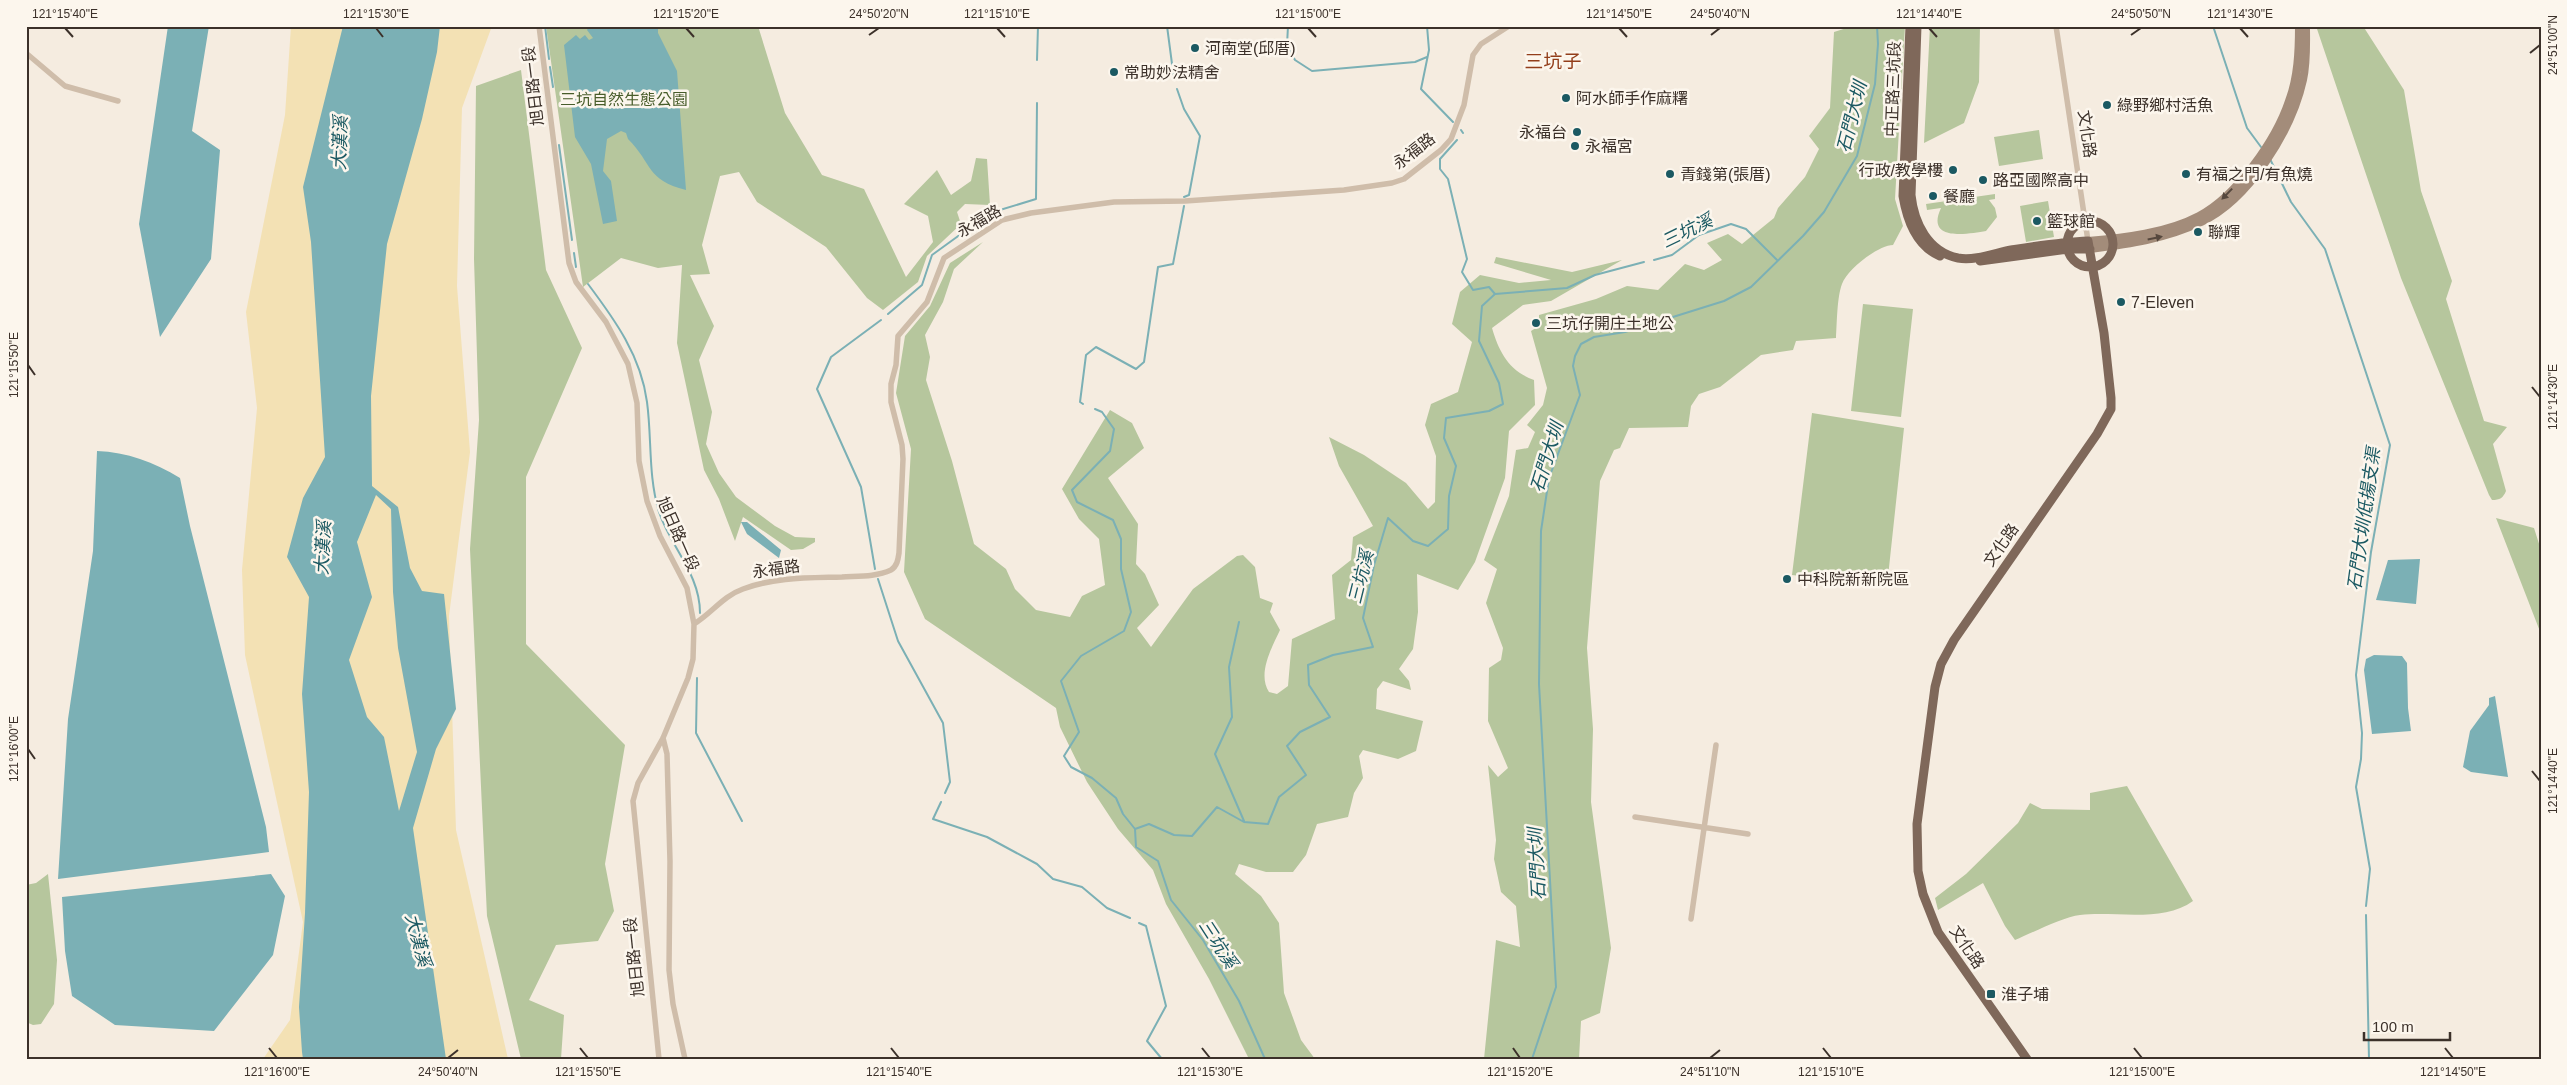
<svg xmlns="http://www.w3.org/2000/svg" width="2567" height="1085" viewBox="0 0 2567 1085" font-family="Arial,'Noto Sans TC',sans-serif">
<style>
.green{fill:#b6c69d}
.sand{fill:#f3e1b4}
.water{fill:#7bb0b5;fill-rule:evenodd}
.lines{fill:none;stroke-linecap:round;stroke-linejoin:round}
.stream{stroke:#7bb0b5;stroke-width:2}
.minor{stroke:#cfbdaa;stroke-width:5.5}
.secondary{stroke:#a38c7a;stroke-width:8}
.primary{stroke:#7f685a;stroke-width:9}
.oneway{fill:#56483e}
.ticks{fill:none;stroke:#3c312a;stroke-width:2}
.poi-dot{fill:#1b5962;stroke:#fcf6ed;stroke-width:2}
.labels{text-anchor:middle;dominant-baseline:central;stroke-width:5;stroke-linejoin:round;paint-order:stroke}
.poi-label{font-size:16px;fill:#3c312a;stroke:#fcf6ed;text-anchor:start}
.street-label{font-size:16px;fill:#3c312a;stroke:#fcf6ed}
.park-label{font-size:16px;fill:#485d2b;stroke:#fcf6ed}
.water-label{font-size:18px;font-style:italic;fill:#1b5962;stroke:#fcf6ed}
.quarter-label{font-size:19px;fill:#933e1b;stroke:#fcf6ed}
.neatline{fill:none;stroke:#3c312a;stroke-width:2}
.ticks-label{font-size:12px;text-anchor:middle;fill:#3c312a}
</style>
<rect width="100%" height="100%" fill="#f5ece0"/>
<!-- green -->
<path class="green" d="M546,26H758L785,113L822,175L864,189L906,277L933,242L928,216L904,204L937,170L951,195L971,181L976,158L987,159L990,205L965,204L957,212L961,224L927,256L918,282L883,310L867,298L826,247L757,202L739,172L720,176L702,245L710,274L690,275L714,326L699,360L712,412L706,444L719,473L736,497L775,526L795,537L815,538V542L803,549L791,550L743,517L735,541L719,499L704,470L677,343L682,265L658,268L621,258L583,287Z
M1853,26H1905L1895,199L1903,226L1893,245C1879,245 1847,269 1842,284C1837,297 1837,323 1836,338L1796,341L1793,350L1761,355L1720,387L1699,394L1691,406L1688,427L1629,428L1620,448L1614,450L1600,481L1587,648L1593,729L1591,802L1611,948L1600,1013L1581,1021L1579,1059H1484L1496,940L1520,947L1516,906L1501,892L1494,859L1496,840L1488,765L1498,777L1508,768L1488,721L1489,668L1501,660L1503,648L1486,603L1497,569L1484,560L1509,496L1516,450L1528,448L1535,432L1527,425L1543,405L1547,388L1531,331L1539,326V315L1596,299L1627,286L1658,290L1685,264L1704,270L1722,260L1707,243L1728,234L1742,244L1774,218L1778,208L1805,177L1819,149L1809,136L1830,108L1834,32Z
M1930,26H1980L1979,82L1964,123L1924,143Z
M2316,26H2363L2404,90L2421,191L2452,281L2446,299L2484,421L2507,427L2493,444L2506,491C2503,498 2500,500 2492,500L2489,495L2401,278Z
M521,70L546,270L582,348L526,477V644L625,745L605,864L614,911L598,941L556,945L529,1000L564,1015L561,1059H521L487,916L470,549L479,420L474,259L476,86Z
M2039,130L2043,159L1999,166L1994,137Z
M1995,194V199L1989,200L1995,208L1997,217L1986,231C1968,234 1925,242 1941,208L1927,210L1926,204Z
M2048,201L2054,237L2026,242L2020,206Z
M983,242L954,269L943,302L925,335L930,357L926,380L952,461L974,544L1006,569L1015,589L1036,610L1070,617L1082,596L1105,585L1099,539L1079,519L1062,489L1110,410L1132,423L1144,448L1108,478L1138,524L1136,564L1145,574L1159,605L1137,628L1151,647L1193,589L1237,556L1243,555L1255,567L1260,598L1273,603L1270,612L1280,630C1272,647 1257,674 1269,692L1277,694L1288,686L1292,639L1335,619L1332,575L1351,560L1353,537L1373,526L1339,466L1329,437L1364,455L1406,483L1428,509L1435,502L1436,456L1425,425L1431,404L1458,392L1472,342L1452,324L1460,292L1480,275L1519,283L1551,280L1494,263L1496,257L1572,272L1622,260L1551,301L1523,305L1492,328C1499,352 1509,371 1534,380L1535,405L1509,431L1505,478L1475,562L1458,590L1417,574L1418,612L1413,649L1399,669L1409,681L1411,690L1383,681L1377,689L1376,709L1423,721L1416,751L1398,759L1363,750L1359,756L1363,778L1354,793L1348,817L1317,824L1306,855L1293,872H1266L1239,864L1235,874L1261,896L1279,923L1284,993L1301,1040L1315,1059H1249L1209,979L1166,904L1153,870L1118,829L1087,782L1060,727L1056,708L925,619L904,572L911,449L896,393L905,336L930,306L950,263Z
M1863,304L1913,309L1901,417L1851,411Z
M1812,413L1904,428L1887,586L1792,575Z
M2496,518L2534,528L2541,550V634Z
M2127,786L2193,901C2163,923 2116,911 2080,915C2063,917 2032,933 2015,940L2005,926L1983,883L1938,910L1935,898L1966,874L2018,823L2030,803L2042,809L2090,810V793Z
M48,874L57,960L54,1004L41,1024L33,1025L26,1022V885L36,883Z"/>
<!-- sand -->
<path class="sand" d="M291,26H492L462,108L457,286L470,452L449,616L456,830L508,1059H263L290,1020L303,922L245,655L242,570L257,408L246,312L285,115Z"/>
<!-- water -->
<path class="water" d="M168,26H209L192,131L220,150L211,259L160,337L139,224Z
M343,26H440L437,52L422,119L387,244L371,396L372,486L398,507L410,568L422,591L444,594L456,709L436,749L413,828L446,1059H303L302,1052L299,1007L305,913L309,792L302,694L309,597L287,557L303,498L325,457L311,242L303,187ZM376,495L391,509L393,592L398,648L417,752L399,811L384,737L367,717L349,660L372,597L357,542Z
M589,26H658V33L677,71L686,190C646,180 653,164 628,139L626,133L621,131L607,139L603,171L611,181L617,221L603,224L591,164L575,137L564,45L576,35L580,39L585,35L589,40L593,38L587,30Z
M97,451C127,452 154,462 180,478L190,526L266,827L269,852L58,879L68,719L93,551Z
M741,522H747L781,550L779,558L747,534Z
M2420,559L2416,604L2376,600L2388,560Z
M2374,655L2402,656L2407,663L2408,708L2411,731L2372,734L2364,670L2366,659Z
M2495,696L2508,777L2471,772L2463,767L2470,731L2489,705V698Z
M271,874L285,896L273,955L214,1031L115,1025L72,996L65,951L62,897Z"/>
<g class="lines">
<!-- stream -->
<path class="stream" d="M545,26L549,59
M1167,26L1174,79
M1288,26L1287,45L1295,60L1312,71L1415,62L1427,57
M1427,26L1429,50L1421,89L1453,122
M2213,26L2247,128L2261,147
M1037,60L1038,26
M550,67L553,87
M1177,89L1184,109L1200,136L1189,195L1184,197
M1461,130L1463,133
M1457,140L1440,159V169L1448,179L1467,259L1462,272L1473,290L1489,287L1495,294
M559,145L572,240
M2270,159L2291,202L2325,249L2390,445L2371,552L2356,675L2362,733L2361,759L2356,787L2370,869L2366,906
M574,253L576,267
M1654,260L1672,255L1699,235L1731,224L1746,229L1777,260
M588,284C615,320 641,356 647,402C652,439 648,476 659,512C671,548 700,574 700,613
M888,314L922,285L932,255L990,213L1036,199L1037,103
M1083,404L1080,402L1086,355L1096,347L1136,369L1144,362L1158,267L1173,264L1184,206
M1095,409L1102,412L1114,429L1110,451L1072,490L1077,502L1113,520L1121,539V569L1131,612L1124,631L1081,656L1061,681L1079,732L1064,756L1071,767L1092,778L1116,798L1123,814L1135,829
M875,569L861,487L817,389L831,357L881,320
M878,579L898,641L943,723L950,782L945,793
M1239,622L1229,667L1232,717L1215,754L1244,821
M697,678L696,733L742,821
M941,802L933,819L987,837L1037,864L1053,879L1082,887L1107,908L1130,918
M2366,915L2369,1059
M1139,923L1146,926L1166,1006L1147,1041L1162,1059
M1265,1059L1239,1001L1203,940L1171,900L1158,861L1136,847L1135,829L1149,824L1174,835L1192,836L1217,807L1244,822L1268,824L1279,797L1306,775L1287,746L1300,732L1330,717L1309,685L1308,665L1333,655L1373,647L1363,618L1374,565L1388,518L1413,541L1428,546L1448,529L1449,496L1456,466L1444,438L1446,418L1489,411L1503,404L1499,383L1479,341L1482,306L1495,294L1567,288L1595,275L1644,262
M1532,1059L1556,987L1539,684L1541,531L1549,478L1580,395L1573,366L1575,356L1581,344L1594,337L1625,332L1724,301L1751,287L1803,236L1824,212L1857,156L1875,84L1878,44L1877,26"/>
<!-- minor -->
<path class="minor" d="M539,26L569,263L576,282L606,322L628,364L637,403L639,461L647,501L660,536L687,588L694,624L693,659L688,678L663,738L638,783L633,801L659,1059
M2056,26L2088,241
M26,53L65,86L118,101
M694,624C712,613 723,596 743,589C775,577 809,578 842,577C858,576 876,577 891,570C897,566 898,560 899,553L903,459L902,445L891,402V384L896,365L898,336L927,302L944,258L1002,220L1031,213L1114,202L1185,201L1344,190L1392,183L1404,179L1441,150L1451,139L1464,105L1473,55L1481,44L1509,26
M663,738L667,754L670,861L669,970L673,1004L685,1059
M1635,817L1748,834
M1691,919L1716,745"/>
<!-- secondary -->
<path class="secondary" d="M2088,241C2124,238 2167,233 2199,216C2236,197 2276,140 2289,101C2298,77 2299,51 2299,26
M2090,249C2128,244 2166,239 2201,222C2249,200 2292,130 2303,80C2307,62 2306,44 2306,26"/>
<!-- primary -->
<path class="primary" d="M1910,26L1903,196C1907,220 1916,246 1940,256
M1917,26L1911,195C1914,223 1928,252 1958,258C1975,261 1995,253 2011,250C2037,246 2062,242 2088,241L2104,333L2111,398V409L2097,434L1954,640L1941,664L1935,687L1917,824L1918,871L1923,894L1938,932L2027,1059
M2067 244a23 23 0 1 1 46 0a23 23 0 1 1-46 0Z
M1980,261L2068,249H2090"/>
</g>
<!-- one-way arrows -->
<defs><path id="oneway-solid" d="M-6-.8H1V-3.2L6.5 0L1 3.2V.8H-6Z" transform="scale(1.25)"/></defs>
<g class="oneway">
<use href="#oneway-solid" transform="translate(2227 194) rotate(134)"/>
<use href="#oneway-solid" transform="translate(2155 238) rotate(-12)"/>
</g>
<!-- ticks -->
<path class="ticks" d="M65,28L73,37M376,28L383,37M686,28L694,37M997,28L1005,37M1308,28L1316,37M1619,28L1627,37M1929,28L1937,37M2240,28L2248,37M869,35L879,28M1711,35L1720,28M2131,35L2141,28M2530,53L2540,45M28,365L35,375M2532,387L2540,397M28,749L35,759M2532,771L2540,781M269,1048L277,1058M580,1048L588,1058M891,1048L899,1058M1202,1048L1210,1058M1513,1048L1520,1058M1823,1048L1831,1058M2134,1048L2142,1058M2445,1048L2453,1058M448,1058L458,1050M1710,1058L1720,1050"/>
<!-- markers -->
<g class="poi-dot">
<circle cx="1195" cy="48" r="5"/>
<circle cx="1114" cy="72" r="5"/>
<circle cx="1566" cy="98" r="5"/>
<circle cx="2107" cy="105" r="5"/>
<circle cx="1577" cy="132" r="5"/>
<circle cx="1575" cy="146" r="5"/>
<circle cx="1953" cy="170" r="5"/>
<circle cx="1670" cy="174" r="5"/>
<circle cx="2186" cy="174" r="5"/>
<circle cx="1983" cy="180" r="5"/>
<circle cx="1933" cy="196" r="5"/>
<circle cx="2037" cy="221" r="5"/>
<circle cx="2198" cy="232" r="5"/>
<circle cx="2121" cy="302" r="5"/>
<circle cx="1536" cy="323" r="5"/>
<circle cx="1787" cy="579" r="5"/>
<rect x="1986" y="989" width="10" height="10" rx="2.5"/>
</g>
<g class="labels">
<!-- poi labels -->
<g class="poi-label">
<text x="1205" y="48">河南堂(邱厝)</text>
<text x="1124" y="72">常助妙法精舍</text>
<text x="1576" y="98">阿水師手作麻糬</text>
<text x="2117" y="105">綠野鄉村活魚</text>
<text x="1567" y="132" text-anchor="end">永福台</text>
<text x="1585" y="146">永福宮</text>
<text x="1943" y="170" text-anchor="end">行政/教學樓</text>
<text x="1680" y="174">青錢第(張厝)</text>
<text x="2196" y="174">有福之門/有魚燒</text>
<text x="1993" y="180">路亞國際高中</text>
<text x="1943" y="196">餐廳</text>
<text x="2047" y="221">籃球館</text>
<text x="2208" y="232">聯輝</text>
<text x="2131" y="302">7-Eleven</text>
<text x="1546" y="323">三坑仔開庄土地公</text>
<text x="1797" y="579">中科院新新院區</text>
<text x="2001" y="994">淮子埔</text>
</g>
<!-- street labels -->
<g class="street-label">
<text transform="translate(533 86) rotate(-97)">旭日路一段</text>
<text transform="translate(1893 89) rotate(-88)">中正路三坑段</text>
<text transform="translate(2087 134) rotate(82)">文化路</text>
<text transform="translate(1414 151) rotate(-38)">永福路</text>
<text transform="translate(979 221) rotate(-30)">永福路</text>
<text transform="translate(678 534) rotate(66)">旭日路一段</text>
<text transform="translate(2001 545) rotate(-55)">文化路</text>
<text transform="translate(776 569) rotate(-8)">永福路</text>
<text transform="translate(1967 947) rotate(56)">文化路</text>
<text transform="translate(634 957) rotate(-96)">旭日路一段</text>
</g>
<!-- park labels -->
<g class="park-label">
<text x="624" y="99">三坑自然生態公園</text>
</g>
<!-- water labels -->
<g class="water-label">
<text transform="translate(1852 117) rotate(-76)">石門大圳</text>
<text transform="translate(340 143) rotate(-88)">大漢溪</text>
<text transform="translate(1687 231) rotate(-26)">三坑溪</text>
<text transform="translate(1547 457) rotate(-73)">石門大圳</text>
<text transform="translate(2364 519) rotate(-82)">石門大圳低揚支渠</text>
<text transform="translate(323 548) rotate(-87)">大漢溪</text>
<text transform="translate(1361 577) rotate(-76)">三坑溪</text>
<text transform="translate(1537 864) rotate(-93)">石門大圳</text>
<text transform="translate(418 940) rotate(75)">大漢溪</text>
<text transform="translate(1218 944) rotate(57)">三坑溪</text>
</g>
<!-- quarter labels -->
<g class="quarter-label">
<text x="1553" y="61">三坑子</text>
</g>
</g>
<!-- border -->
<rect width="2567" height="1085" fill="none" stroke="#fcf6ed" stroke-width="55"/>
<!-- scale -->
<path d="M2364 1032v8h86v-8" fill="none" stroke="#3c312a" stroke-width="2.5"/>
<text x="2372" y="1032" font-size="15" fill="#3c312a" stroke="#fcf6ed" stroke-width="4" paint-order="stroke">100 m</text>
<rect x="28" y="28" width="2512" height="1030" class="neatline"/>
<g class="ticks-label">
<text x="65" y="18">121°15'40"E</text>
<text x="376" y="18">121°15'30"E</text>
<text x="686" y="18">121°15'20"E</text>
<text x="879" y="18">24°50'20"N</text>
<text x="997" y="18">121°15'10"E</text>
<text x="1308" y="18">121°15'00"E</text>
<text x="1619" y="18">121°14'50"E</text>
<text x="1720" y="18">24°50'40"N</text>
<text x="1929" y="18">121°14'40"E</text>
<text x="2141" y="18">24°50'50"N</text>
<text x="2240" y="18">121°14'30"E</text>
<text transform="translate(2553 45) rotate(-90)" y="4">24°51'00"N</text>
<text transform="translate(14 365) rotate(-90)" y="4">121°15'50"E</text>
<text transform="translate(2553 397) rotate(-90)" y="4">121°14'30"E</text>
<text transform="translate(14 749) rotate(-90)" y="4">121°16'00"E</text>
<text transform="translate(2553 781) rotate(-90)" y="4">121°14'40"E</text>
<text x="277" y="1076">121°16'00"E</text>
<text x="448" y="1076">24°50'40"N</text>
<text x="588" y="1076">121°15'50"E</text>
<text x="899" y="1076">121°15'40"E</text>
<text x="1210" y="1076">121°15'30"E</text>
<text x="1520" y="1076">121°15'20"E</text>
<text x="1710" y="1076">24°51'10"N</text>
<text x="1831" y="1076">121°15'10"E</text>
<text x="2142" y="1076">121°15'00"E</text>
<text x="2453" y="1076">121°14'50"E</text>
</g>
</svg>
